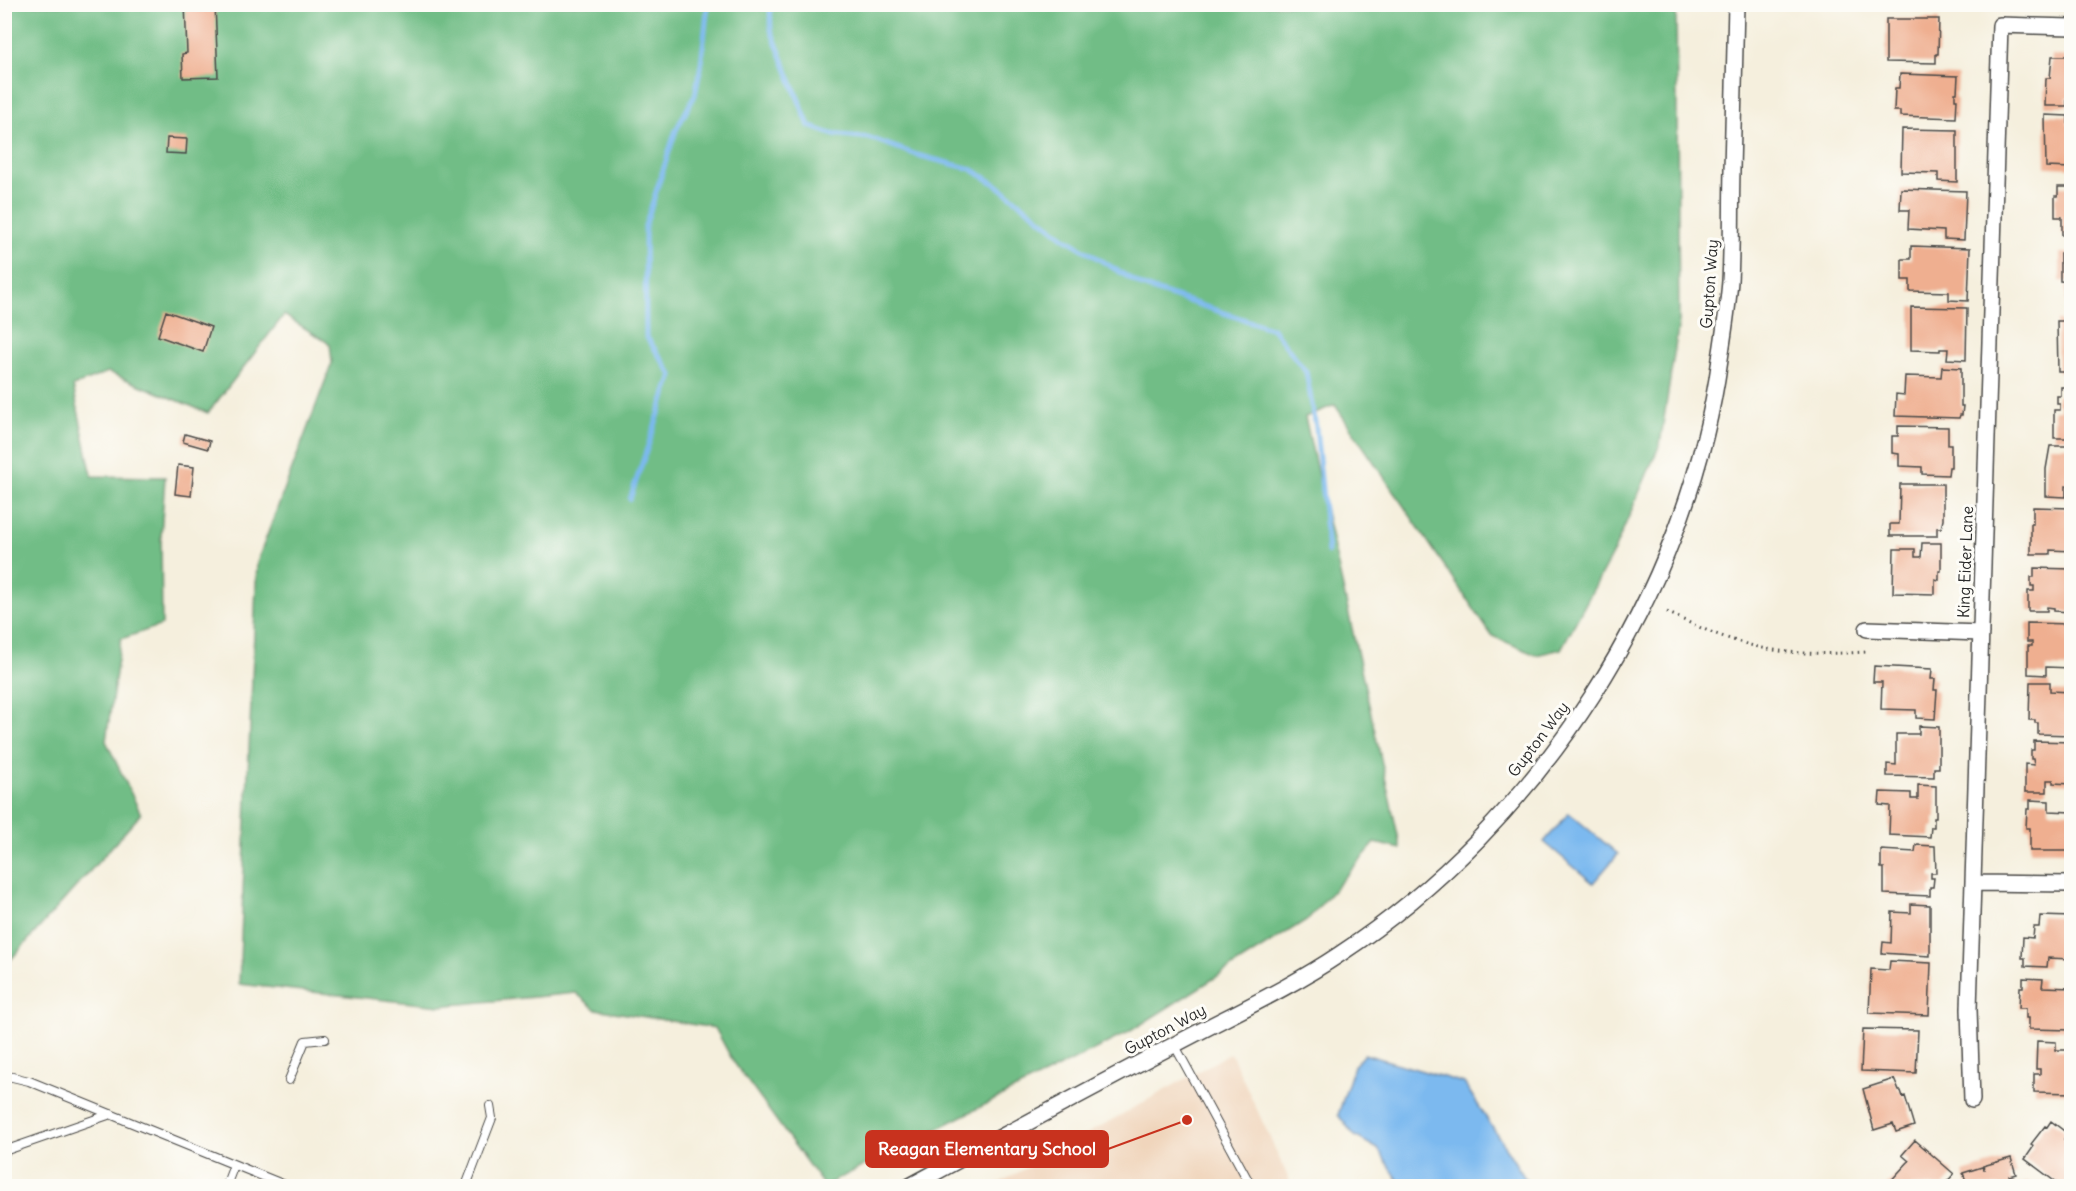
<svg xmlns="http://www.w3.org/2000/svg" width="2076" height="1191" viewBox="0 0 2076 1191" font-family="Delius,sans-serif">
<style>
.built{fill:#f0d5bc}
.forest{fill:#71bd86;stroke:#4e7458;stroke-width:1.5}
.water{fill:#7cb9ef;stroke:#54728d;stroke-width:1.5}
.lines{fill:none;stroke-linecap:round;stroke-linejoin:round}
.stream{stroke:#7cb9ef;stroke-width:5}
.building{fill:#efaf90}
.service-casing{stroke:#494846;stroke-width:10}
.minor-casing{stroke:#494846;stroke-width:18}
.path{stroke:#494846;stroke-width:3;stroke-dasharray:1.5 4.5;stroke-linecap:butt}
.service{stroke:#fff;stroke-width:8}
.minor{stroke:#fff;stroke-width:15}
.labels{text-anchor:middle;dominant-baseline:central;stroke-width:6;stroke-linejoin:round;paint-order:stroke}
.street-label{font-size:16px;fill:#2b2b2b;stroke:#fdfcf7}
.leader{fill:none;stroke:#c8321e;stroke-width:2}
.callout-dot{fill:#c8321e;stroke:#fdfcf7;stroke-width:2}
.callout{fill:#c8321e;stroke:#c8321e;stroke-width:2}
.callout-label{font-size:18px;text-anchor:middle;font-weight:bold;fill:#fff}
</style>
<rect width="100%" height="100%" fill="#fdfcf7"/>
<filter id="ink" filterUnits="userSpaceOnUse"><feTurbulence type="fractalNoise" baseFrequency=".0167" numOctaves="2"/><feDisplacementMap in="SourceGraphic" scale="12" xChannelSelector="R" yChannelSelector="G"/><feConvolveMatrix kernelMatrix="1 2 1 2 8 2 1 2 1" color-interpolation-filters="sRGB"/></filter>
<filter id="wash" filterUnits="userSpaceOnUse"><feTurbulence type="fractalNoise" baseFrequency=".008" numOctaves="4" result="noise"/><feDisplacementMap in="SourceGraphic" scale="24" xChannelSelector="R" yChannelSelector="G"/><feGaussianBlur stdDeviation="1.35" result="paint"/><feColorMatrix in="noise" values="0 0 0 0 0 0 0 0 0 0 0 0 0 0 0 0 0 1.4 0 .05"/><feComposite in="paint" operator="in"/></filter>
<g filter="url(#wash)">
<rect width="100%" height="100%" fill="#f5efdd"/>
<!-- built -->
<path class="built" d="M1231,1053L1292,1186H994Z"/>
<!-- forest -->
<path class="forest" d="M5,5H1676L1679,322L1660,444L1614,551L1561,649L1536,655L1492,636L1335,405L1305,417L1401,849L1375,843L1308,919L1129,1032L824,1186L733,1061L715,1028L595,1009L576,993L440,1006L239,984L257,562L332,363L330,344L284,315L208,413L108,372L73,386L92,476L165,477L161,536L162,625L121,639L106,741L141,814L5,966Z"/>
<!-- water -->
<path class="water" d="M1569,813L1618,854L1593,883L1544,842Z
M1364,1054L1464,1083L1530,1186H1402L1378,1149L1355,1136L1338,1115L1354,1066Z"/>
<g class="lines">
<!-- stream -->
<path class="stream" d="M770,4L771,30L809,126L831,134L870,138L917,155L971,169L997,185L1065,238L1142,286L1273,329L1306,372L1316,427L1328,552
M630,499L672,375L646,336L645,226L676,130L695,95L701,65L708,4"/>
</g>
<g id="blocks">
<!-- building -->
<path class="building" d="M185,4H215L218,77L183,78L182,54L187,53Z
M1886,19H1939L1938,54H1936V63L1886,62Z
M2052,56H2072V97H2067V106H2045L2046,78H2050Z
M1900,74L1958,76L1957,93H1955V99H1957L1956,118L1900,116V111H1894L1895,88H1899Z
M2045,115L2068,116V124H2072V168L2046,167Z
M1902,129L1957,130V182L1938,181V173L1901,172Z
M167,138L187,139L186,154L166,153Z
M2058,187H2072V235H2062V217H2055V196H2058Z
M1901,189L1966,191L1964,240L1944,239V231L1908,229L1909,210H1900Z
M1911,246L1970,248L1968,301L1949,300V292L1910,291V280H1902V259H1911Z
M2060,253H2072V282L2060,281Z
M2066,287H2072V304H2066Z
M1911,307L1967,308L1966,360L1947,359L1948,349H1940V351L1911,350Z
M166,311L211,327L203,352L158,336Z
M2057,321H2072V372H2058Z
M1942,367L1961,368V406H1963L1962,415H1960L1959,418L1895,416L1896,394L1904,395L1905,376L1941,377Z
M2061,387H2072V438H2054V410H2060V404H2057V396H2061Z
M1898,426L1948,427V445H1951V467H1949L1948,475L1922,474V467L1899,466V454L1892,453V436H1898Z
M185,434L210,441L208,449L183,442Z
M2050,446H2072V486H2066V497L2046,496V469Z
M178,465L194,467L191,496L175,494Z
M1900,484H1943V520L1941,528H1937V536H1890V524H1899Z
M2033,507L2072,508V551L2050,550V554H2031V524H2033Z
M1922,543H1941V571H1939V580L1935,579V594L1893,593L1894,549H1915V557H1921Z
M2034,568L2072,569V612L2054,611V608L2047,607V611H2028V591H2034V586H2031V577H2034Z
M2027,623L2072,624V668L2046,667V675L2028,674V646H2032V642H2027Z
M1874,666L1932,669L1931,679H1935L1934,690H1937L1935,719L1916,718V710L1881,709L1882,682H1873Z
M2030,682H2050V691L2072,692V735L2038,734V723H2035V720H2029Z
M1919,726L1939,727V768H1934V777L1887,776V764L1896,765V734H1919Z
M2034,741L2072,742V784L2053,783V780H2047V792H2025V764L2034,765L2033,759H2031V750H2034Z
M1918,785L1936,786V818H1934V827H1931L1930,837L1889,835L1890,806L1879,805L1880,792L1911,793V799H1918Z
M2030,800L2049,801V811L2072,812V851H2030V828H2026L2027,809H2030Z
M1916,845L1935,846L1936,873H1931V878H1934L1933,887H1930V896L1884,894V868H1881V850L1915,852Z
M1911,904L1930,905V956L1882,953L1883,942L1891,943L1892,912L1911,913Z
M2040,916L2072,917L2071,959L2048,958L2047,967L2025,966V958H2022L2023,937L2033,938L2034,927H2039Z
M1890,961L1931,963L1929,1015L1869,1013L1871,969L1889,970Z
M2023,978L2043,979L2042,987L2072,988V1030L2029,1029V1018H2026V1008H2019L2020,987H2023Z
M1863,1029L1918,1030L1916,1073L1861,1071Z
M2037,1041L2056,1042V1050H2072V1093L2034,1092V1074H2040V1069H2036Z
M1894,1079L1899,1091H1901L1903,1097L1905,1096L1914,1126L1896,1132L1893,1124L1874,1130L1863,1089Z
M2051,1121L2068,1134L2064,1139L2072,1144V1186H2061L2025,1159L2034,1146L2031,1144L2045,1126L2047,1127Z
M1915,1140L1954,1174L1943,1186H1886L1909,1161L1902,1155Z
M2011,1158L2016,1174L2009,1176L2013,1186H1968L1963,1173L1982,1167L1983,1169H1984L1983,1166Z
M2028,1182L2029,1186H2015Z"/>
</g>
</g>
<g filter="url(#ink)">
<use href="#blocks" fill-opacity="0" stroke="#494846" stroke-width="1.5"/>
<g class="lines">
<!-- service casing -->
<g class="service-casing">
<path id="service" d="M1174,1044L1251,1186
M4,1075L29,1081L287,1186
M289,1080L305,1041L325,1039
M4,1151L111,1114
M226,1186L234,1165
M466,1186L492,1118L490,1106"/>
</g>
<!-- minor casing -->
<g class="minor-casing">
<path id="minor" d="M1867,629L1981,633
M1973,883L2072,884
M1972,1100L1969,1009L2000,25L2072,27
M910,1186C998,1139 1085,1091 1174,1045C1230,1015 1288,989 1340,954C1538,824 1688,594 1720,359C1724,333 1728,307 1730,281C1732,244 1731,207 1732,170C1733,115 1735,60 1736,4"/>
</g>
<!-- path -->
<path class="path" d="M1667,612C1711,634 1756,652 1806,653C1826,654 1846,653 1867,652"/>
<!-- service -->
<use href="#service" class="service"/>
<!-- minor -->
<use href="#minor" class="minor"/>
</g>
</g>
<g class="labels">
<!-- street labels -->
<g class="street-label">
<text transform="translate(1709 284) rotate(-86)">Gupton Way</text>
<text transform="translate(1965 562) rotate(-88)">King Eider Lane</text>
<text transform="translate(1538 739) rotate(-53)">Gupton Way</text>
<text transform="translate(1165 1029) rotate(-28)">Gupton Way</text>
</g>
</g>
<!-- callouts -->
<path class="leader" d="M1187 1120L1108 1149"/>
<circle class="callout-dot" cx="1187" cy="1120" r="6"/>
<rect class="callout" x="866" y="1131" width="242" height="36" rx="6"/>
<g class="callout-label">
<text x="987" y="1155">Reagan Elementary School</text>
</g>
<!-- margin -->
<rect width="2076" height="1191" fill="none" stroke="#fdfcf7" stroke-width="24"/>
</svg>
